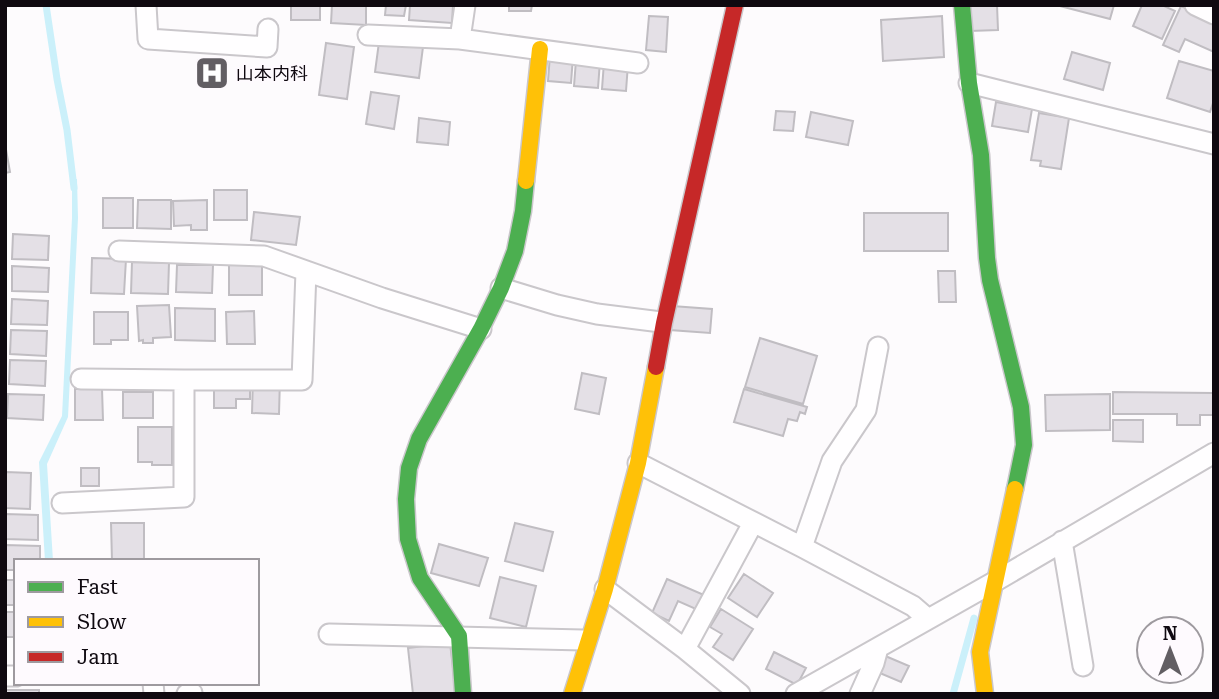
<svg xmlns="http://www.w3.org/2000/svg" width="1219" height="699" viewBox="0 0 1219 699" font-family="'Roboto Serif','Noto Sans JP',serif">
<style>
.water{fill:#cbf0fa}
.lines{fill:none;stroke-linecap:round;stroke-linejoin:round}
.stream{stroke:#cbf0fa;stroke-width:7}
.building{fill:#e4e0e6;stroke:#c0bdc2;stroke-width:2}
.street-casing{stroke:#cac7cb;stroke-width:23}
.fast-casing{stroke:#cac7cb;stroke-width:19}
.slow-casing{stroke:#cac7cb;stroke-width:19}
.jam-casing{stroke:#cac7cb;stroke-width:19}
.street{stroke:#fffeff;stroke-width:19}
.fast{stroke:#4caf50;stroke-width:16}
.slow{stroke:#ffc107;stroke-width:16}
.jam{stroke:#c62828;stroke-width:16}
.labels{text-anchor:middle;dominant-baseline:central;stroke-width:5;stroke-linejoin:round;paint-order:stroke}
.poi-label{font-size:18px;fill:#0f0910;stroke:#fefafe;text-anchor:start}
</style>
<rect width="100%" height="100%" fill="#fdfbfd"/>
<!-- water -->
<path class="water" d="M72,179H77L78,218L68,417L47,464L53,561H45L39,462L62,416L72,218Z"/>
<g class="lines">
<!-- stream -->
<path class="stream" d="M46,5L57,79L67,130L74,188
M953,694L974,618"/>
</g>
<!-- building -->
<path class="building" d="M291,5H320V20H291Z
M332,5H366V25L331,23Z
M386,5H406L404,16L385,15Z
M410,5H453L452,23L409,20Z
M509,5H532L531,11H509Z
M969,5H997L998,30L970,31Z
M1056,5H1114L1110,19Z
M1142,5H1162L1175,11L1162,39L1133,26Z
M1181,6L1214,21V52L1185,39L1179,52L1163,45Z
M649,16L668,17L666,52L646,50Z
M942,16L944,57L883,61L881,20Z
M379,42L423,47L419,78L375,72Z
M326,43L354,47L347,99L319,95Z
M1072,52L1110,63L1103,90L1064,79Z
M550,55L573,57L571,83L548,81Z
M576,60L600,61L598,88L574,86Z
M1179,61L1214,71V100L1210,112L1167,98Z
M604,62L628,64L626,91L602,89Z
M371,92L399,96L394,129L366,124Z
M996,102L1032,109L1028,132L992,126Z
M776,111L795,112L793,131L774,130Z
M811,112L853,121L848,145L806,137Z
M1039,113L1069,118L1061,169L1040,166L1041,161L1031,160Z
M419,118L450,122L448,145L417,142Z
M5,144L10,172L5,173Z
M214,190H247V220H214Z
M103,198H133V228H103Z
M138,200H171V229L137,228Z
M207,200V230H191V225L174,226L173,201Z
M254,212L300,217L296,245L251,240Z
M864,213H948V251H864Z
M13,234L49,236L48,260L12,259Z
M92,258L126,259L124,294L91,293Z
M132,262L169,263L168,294L131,293Z
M229,264H262V295H229Z
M177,265H213L212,293L176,292Z
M12,266L49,268L48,292L12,291Z
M938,271H955L956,302H939Z
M12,299L48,301L47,325L11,324Z
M169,305L171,337L153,338V343H143V340L139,341L137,306Z
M672,306L712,309L710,333L670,330Z
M175,308L215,309V341L175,340Z
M254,311L255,344H227L226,312Z
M94,312H128V340H111V344H94Z
M11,330L47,331L46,356L10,354Z
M760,338L817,356L803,404L745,387Z
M10,360L46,361L45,386L9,384Z
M582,373L606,378L599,414L575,409Z
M214,377H250V399H236V408H214Z
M253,377L280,378L279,414L252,413Z
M75,389H102L103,420H75Z
M744,389L807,407L805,414L800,412L797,421L788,419L783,436L734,422Z
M123,392H153V418H123Z
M1113,392L1214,393V415H1200V425H1177V414H1113Z
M8,394L44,395L43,420L7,418Z
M1110,394V430L1046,431L1045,395Z
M1113,420H1143V442L1113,441Z
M138,427H172V465H152V462H138Z
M81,468H99V486H81Z
M6,472L31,473L30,509L5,508Z
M5,514L38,515V540L5,539Z
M111,523H144V561H112Z
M515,523L553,532L543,571L505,561Z
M439,544L488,558L479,586L431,573Z
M5,545L40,546V561H16V570H5Z
M744,574L773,593L757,617L728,598Z
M500,577L536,586L526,627L490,618Z
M667,579L704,595L698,610L678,601L669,621L652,613Z
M5,580H16V605H5Z
M721,609L753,629L733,660L713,647L722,634L710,627Z
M5,612H16V637H5Z
M450,643L456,694H413L408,648Z
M774,652L806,668L797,685L766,669Z
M883,655L909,666L901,682L875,671Z
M5,690H39V694H5Z"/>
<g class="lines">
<!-- street casing -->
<g class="street-casing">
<path id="street" d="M146,5L148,39L267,47L268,29
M1195,5L1214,14
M368,35L460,39L638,63
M460,39L465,5
M969,83L1214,144
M119,251L264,256L382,298L481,329
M501,288L557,305L597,314L661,322
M81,379L184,380
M638,463L802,547L913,606L928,619
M62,503L184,497V380H302L306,271
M1062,541L1083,666
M802,547L832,461L866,410L878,347
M605,589L685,649L740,694
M329,634L583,640
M685,649L753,523
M5,676H16
M153,683L154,694
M187,694L192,693
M796,694L994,582L1214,453
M860,694L874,663L878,648"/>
</g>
<!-- fast casing -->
<g class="fast-casing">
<path id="fast" d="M962,5L969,83L981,155L987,258L990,280L1021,407L1024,445L1015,489
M463,694L459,636L420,578L408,539L406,499L409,468L419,439L481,329L501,288L515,251L523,211L526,181"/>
</g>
<!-- slow casing -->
<g class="slow-casing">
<path id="slow" d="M526,181L540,49
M572,694L605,589L638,463L656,367
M985,694L980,652L1015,489"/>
</g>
<!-- jam casing -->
<g class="jam-casing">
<path id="jam" d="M656,367L664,323L735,5"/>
</g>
<!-- street -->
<use href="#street" class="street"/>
<!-- fast -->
<use href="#fast" class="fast"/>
<!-- slow -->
<use href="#slow" class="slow"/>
<!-- jam -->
<use href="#jam" class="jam"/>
</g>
<!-- icons -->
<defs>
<g id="hospital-square" transform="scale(1.75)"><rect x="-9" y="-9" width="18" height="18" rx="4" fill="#625e63" stroke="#fefafe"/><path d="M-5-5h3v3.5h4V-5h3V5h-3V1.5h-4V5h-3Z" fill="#fff"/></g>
</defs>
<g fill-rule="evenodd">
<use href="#hospital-square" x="212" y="73"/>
</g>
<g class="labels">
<!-- poi labels -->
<g class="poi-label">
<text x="236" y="73">山本内科</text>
</g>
</g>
<!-- border -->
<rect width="1219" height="699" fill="none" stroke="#0f0910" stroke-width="14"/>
<!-- legend -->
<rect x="14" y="559" width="245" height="126" fill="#fefafe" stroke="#9e9a9f" stroke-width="2"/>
<rect x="28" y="582" width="35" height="10" fill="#4caf50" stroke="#9e9a9f" stroke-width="2"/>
<text x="77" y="594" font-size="21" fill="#0f0910">Fast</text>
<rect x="28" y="617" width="35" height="10" fill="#ffc107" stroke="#9e9a9f" stroke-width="2"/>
<text x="77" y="629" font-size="21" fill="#0f0910">Slow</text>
<rect x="28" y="652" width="35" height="10" fill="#c62828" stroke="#9e9a9f" stroke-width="2"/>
<text x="77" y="664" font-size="21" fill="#0f0910">Jam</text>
<!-- north arrow -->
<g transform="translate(1170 650)"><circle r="33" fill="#fefafe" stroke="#9e9a9f" stroke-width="2"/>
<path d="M0-5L12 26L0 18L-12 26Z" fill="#625e63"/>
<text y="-10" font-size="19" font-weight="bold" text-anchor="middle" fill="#0f0910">N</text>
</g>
</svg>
